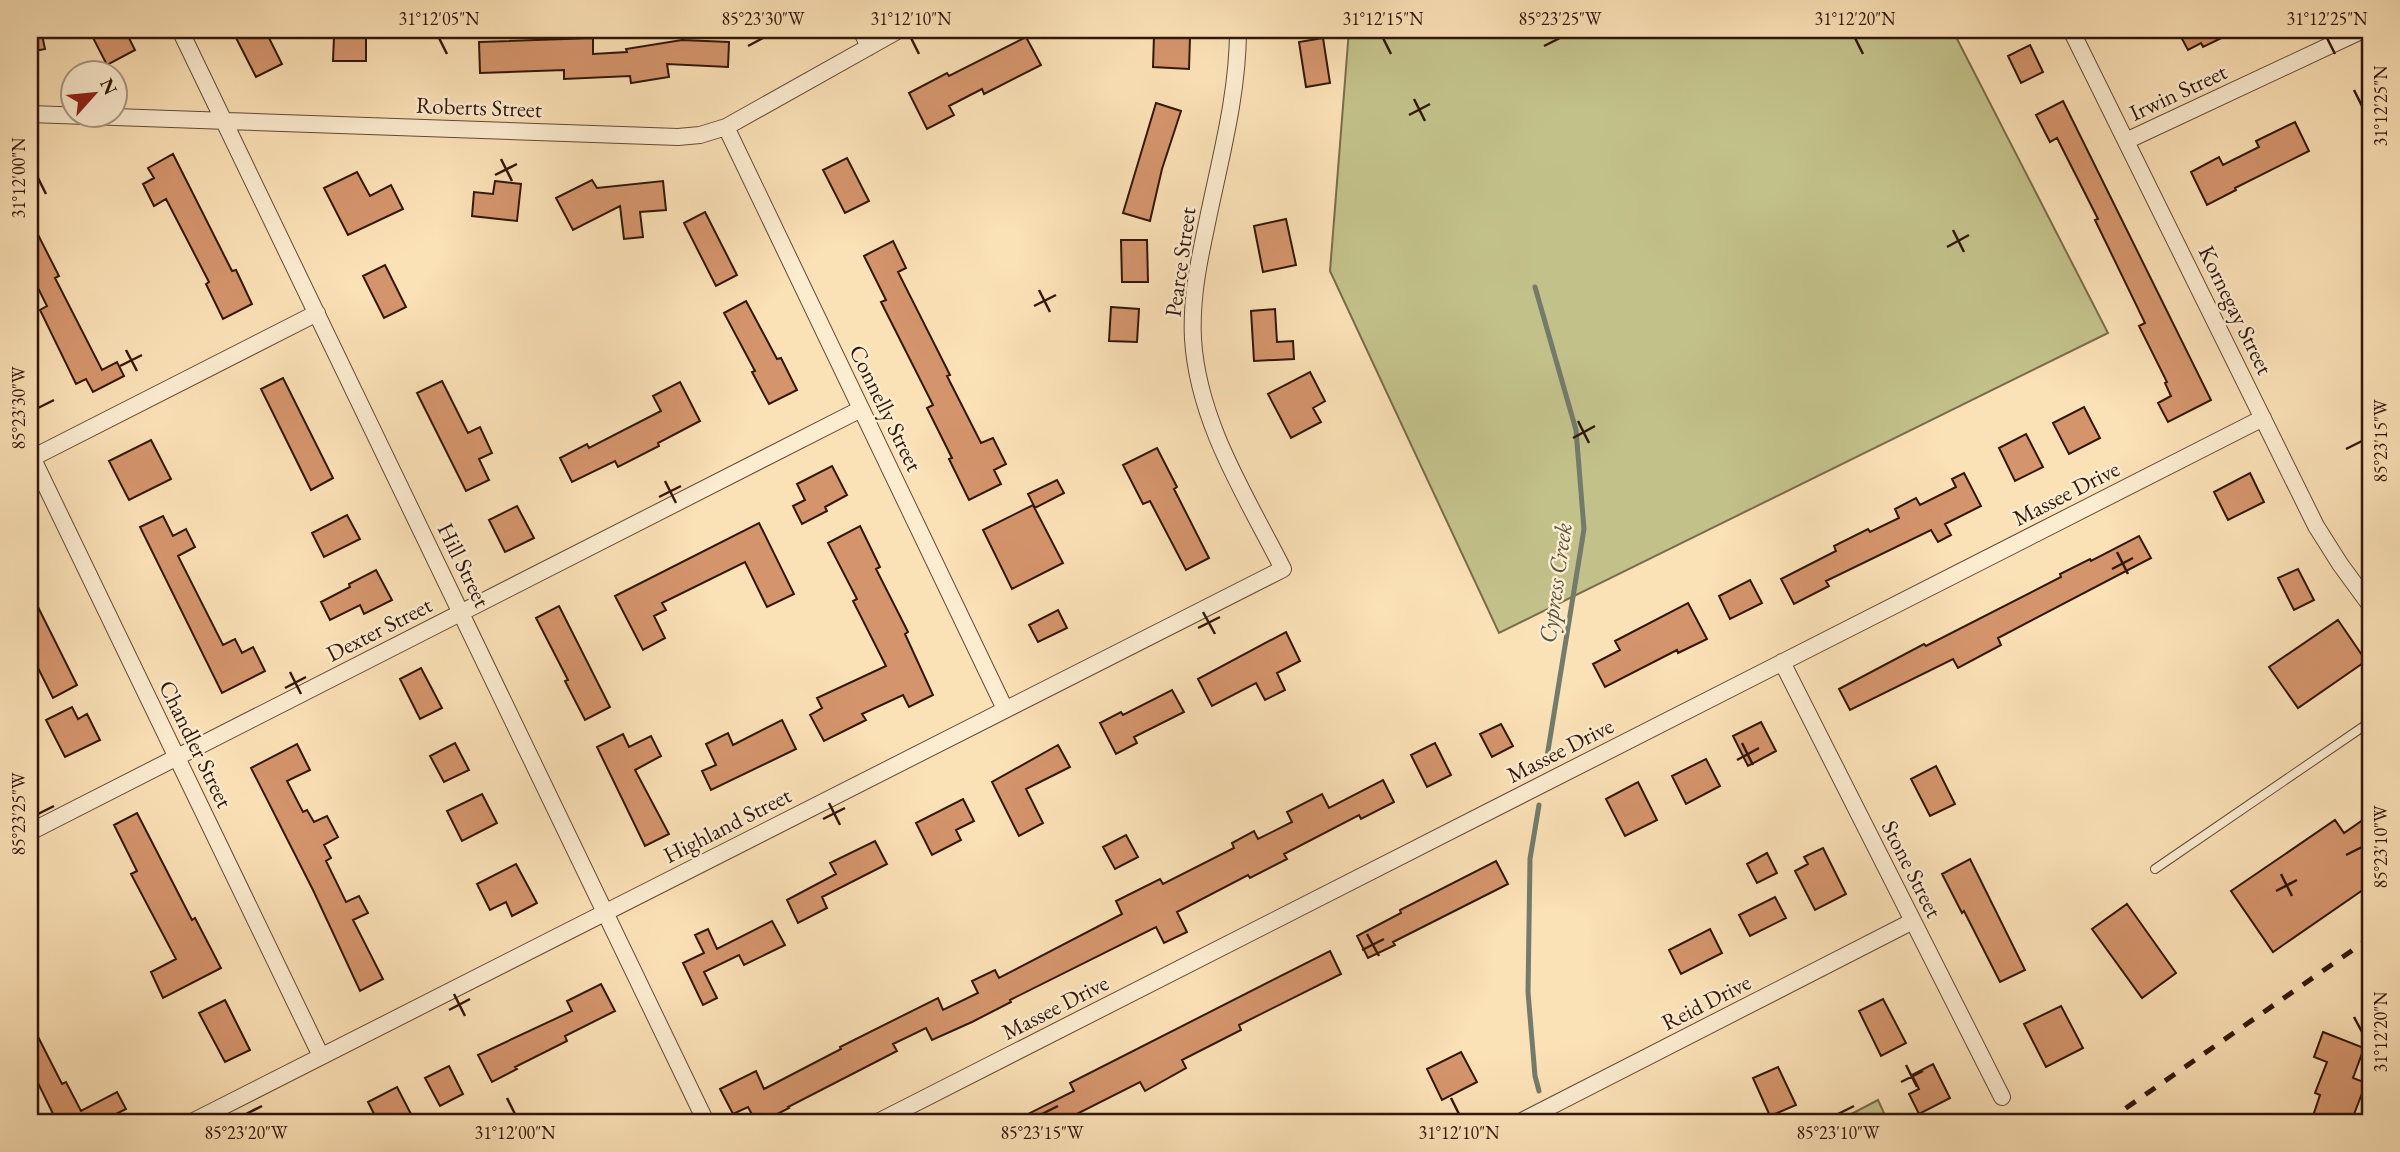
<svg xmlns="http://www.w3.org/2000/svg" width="2400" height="1152" viewBox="0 0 2400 1152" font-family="'EB Garamond',serif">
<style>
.green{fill:#c3c18a;stroke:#7a6c4a;stroke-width:2}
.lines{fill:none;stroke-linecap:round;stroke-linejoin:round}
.stream{stroke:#737b6c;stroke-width:5}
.building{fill:#d5956c;stroke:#31170a;stroke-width:2}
.lane-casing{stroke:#644a35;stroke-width:10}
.street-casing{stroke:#644a35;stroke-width:18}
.lane{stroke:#fcecd0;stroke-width:8}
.street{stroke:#fcecd0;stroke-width:16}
.rail{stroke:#31170a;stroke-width:5;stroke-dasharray:12 12;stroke-linecap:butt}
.ticks{fill:none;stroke:#31170a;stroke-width:2.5}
.labels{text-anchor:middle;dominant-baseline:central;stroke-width:5;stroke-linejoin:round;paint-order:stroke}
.street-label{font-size:23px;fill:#31170a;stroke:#fcecd0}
.water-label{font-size:24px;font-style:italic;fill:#585143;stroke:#fcecd0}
.neatline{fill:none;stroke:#31170a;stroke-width:2.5}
.ticks-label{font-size:18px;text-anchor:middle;fill:#31170a}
</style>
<rect width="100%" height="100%" fill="#fbe1b6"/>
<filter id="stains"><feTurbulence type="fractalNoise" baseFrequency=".00286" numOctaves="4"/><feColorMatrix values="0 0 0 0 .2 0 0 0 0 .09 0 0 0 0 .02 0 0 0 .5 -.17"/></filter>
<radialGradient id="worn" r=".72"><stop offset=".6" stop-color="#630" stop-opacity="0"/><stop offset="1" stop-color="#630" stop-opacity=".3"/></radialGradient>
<!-- green -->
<path class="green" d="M1349,30H1913L1955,35L2108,333L1499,633L1330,271Z
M1878,1100L1888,1122H1836Z"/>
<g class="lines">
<!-- stream -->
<path class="stream" d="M1535,287L1576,430L1584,529L1546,763
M1539,1091L1535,1076L1528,992L1530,859L1539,805"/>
</g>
<!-- building -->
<path class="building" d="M30,30H41L45,49L30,52Z
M89,30H125L135,50L107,65Z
M232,30H265L282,64L256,77Z
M2194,30H2238L2203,47L2201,43L2188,50L2181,37Z
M1154,35L1190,37L1189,69L1153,67Z
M334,36L366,37V61H333Z
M1026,37L1041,65L984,94L982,89L949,106L954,115L927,129L909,93L947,73L949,76Z
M593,38V54L627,52L626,49L682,40L729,42L728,67L667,64L669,77L631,83L630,76L564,79V70L480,73L479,42Z
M1323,38L1330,83L1306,87L1299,42Z
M2030,45L2043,72L2021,83L2008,56Z
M2063,101L2211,400L2168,422L2158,403L2171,396L2165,383L2167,382L2139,326L2145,323L2095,220L2098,219L2057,138L2050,142L2036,115Z
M1156,103L1181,111L1162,169L1150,221L1123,213Z
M2295,122L2309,151L2235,188L2236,190L2207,205L2191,172L2219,157L2223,165L2259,147L2256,141Z
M173,154L232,271L236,270L252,304L223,319L206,284L209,282L166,199L154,206L143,184L154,178L148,168Z
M847,158L869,201L845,213L823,170Z
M357,172L370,196L391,185L403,209L348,235L324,188Z
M592,180L597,188L663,181L666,210L640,212L643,237L624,239L620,206L573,230L556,198Z
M495,181L521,184L517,221L472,216L474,192L493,194Z
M705,212L737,275L716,286L684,223Z
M30,219L59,276L55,278L102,370L117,362L124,376L93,392L86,379L76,384L40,310L47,306L30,272Z
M1286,219L1296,265L1263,272L1254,226Z
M1121,240H1147L1148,282H1122Z
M893,241L906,268L898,272L950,375L947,376L981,443L993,438L1006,464L994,470L1001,484L969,500L949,459L952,458L927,408L933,405L881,302L886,300L864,256Z
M385,265L406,307L384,318L363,276Z
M746,301L777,359L781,358L797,390L769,404L752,372L755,371L724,313Z
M1111,307L1139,309L1137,342L1109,341Z
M1275,309L1277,342L1293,341L1294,359L1254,361L1251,311Z
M1310,372L1325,401L1313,408L1321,422L1291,438L1268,394Z
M283,378L333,478L311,490L261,389Z
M442,381L468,433L480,427L492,453L479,459L489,480L466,491L417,393Z
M680,382L700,421L658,443L659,446L618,467L615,461L572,482L560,458L587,444L589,448L661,411L653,396Z
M2084,407L2100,438L2069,454L2053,423Z
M2026,434L2043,467L2015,481L1999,448Z
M151,440L171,479L129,500L109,461Z
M1157,448L1177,487L1174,489L1209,558L1186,570L1150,501L1143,504L1123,465Z
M832,466L847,495L825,507L827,511L802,524L793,506L805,500L797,484Z
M1964,473L1981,506L1945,524L1951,535L1938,542L1931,530L1826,581L1829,586L1794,604L1781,579L1836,551L1834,546L1868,529L1870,532L1899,518L1895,509L1916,498L1920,505L1956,487L1952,479Z
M2250,473L2264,502L2228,520L2214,492Z
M1057,480L1064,493L1035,508L1028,494Z
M1033,505L1063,563L1012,589L983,530Z
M517,506L534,538L505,552L489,520Z
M347,515L360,539L324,557L312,533Z
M163,516L173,536L186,529L195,547L178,556L223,645L235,639L242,653L253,647L265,671L222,693L140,527Z
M759,523L794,594L767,607L745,562L662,603L666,610L654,616L665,638L643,650L615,596Z
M860,526L880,567L876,569L908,632L905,634L933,695L909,707L903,695L862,714L866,720L824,741L810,715L822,708L817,698L886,666L853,601L857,599L828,543Z
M2139,536L2151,558L1998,638L2001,645L1958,668L1953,659L1850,710L1839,689L1924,644L1926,646L2061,577L2060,574L2090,559L2091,561Z
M2298,569L2314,600L2294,610L2278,578Z
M376,570L392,600L364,614L360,605L330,620L321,602L350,587L349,584Z
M1750,580L1762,603L1730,619L1719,596Z
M30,591L77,685L53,698L30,652Z
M1688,603L1707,639L1678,653L1677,650L1605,687L1593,664L1620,650L1615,641Z
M559,606L610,707L585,720L565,681L568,680L536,618Z
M1058,610L1067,628L1038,642L1029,625Z
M2338,620L2366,661L2298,708L2269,667Z
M1286,632L1300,661L1277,673L1285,690L1265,700L1256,683L1212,706L1198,679Z
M421,668L442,708L420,719L400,679Z
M1172,690L1184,712L1134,737L1137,743L1116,754L1100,723L1121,712L1123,715Z
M72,707L78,719L87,714L100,740L65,757L46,720Z
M782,720L796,749L711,790L702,771L716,765L706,744L728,733L733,745Z
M1761,722L1776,751L1748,766L1733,736Z
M1501,724L1513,746L1492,757L1480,734Z
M623,734L629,747L651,736L661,756L635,770L669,834L645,846L597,747Z
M455,743L469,770L444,782L430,756Z
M1435,743L1451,775L1427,787L1411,755Z
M297,744L310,770L287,781L303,812L307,810L314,822L327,816L338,837L324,845L331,858L326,861L346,902L359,896L368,913L353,920L383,979L360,991L313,890L251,768Z
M1058,745L1070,767L1026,789L1043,823L1019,836L992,782Z
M1706,759L1720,786L1686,804L1672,776Z
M1936,766L1955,804L1930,816L1911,779Z
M1383,780L1394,802L1361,819L1359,815L1284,854L1287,859L1250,878L1248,875L1177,912L1187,932L1164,943L1156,927L1010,1000L1011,1002L972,1022L932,1040L926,1028L893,1044L897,1051L788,1107L789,1108L762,1122H756L748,1107L733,1114L720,1089L756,1071L764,1089L841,1049L840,1047L938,998L943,1010L978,993L972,981L995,970L999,978L1122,914L1116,901L1160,879L1163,884L1234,848L1232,843L1254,831L1258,839L1292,822L1287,812L1322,794L1329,808Z
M1638,782L1657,820L1625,836L1606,799Z
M482,794L497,823L462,841L447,811Z
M963,799L974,821L956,830L961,840L932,855L916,823Z
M137,813L192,920L195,918L221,968L163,998L151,972L176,959L131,874L137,871L114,825Z
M2370,815V885L2273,952L2231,891L2335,820L2344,833Z
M1126,835L1138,857L1115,869L1103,847Z
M875,841L887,864L822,897L827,908L798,923L787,900L836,874L830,863Z
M1823,848L1846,894L1815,910L1795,871L1808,864L1804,857Z
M1767,853L1777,873L1757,883L1747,864Z
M1970,859L2025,970L2000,982L1964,911L1962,913L1942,874Z
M1496,861L1508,884L1393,942L1395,945L1368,958L1357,936L1401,913L1400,910Z
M516,864L537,903L512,916L506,902L490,910L477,884Z
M1775,897L1786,918L1750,936L1739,915Z
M2127,904L2176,973L2142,998L2092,929Z
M772,921L785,945L744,965L739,955L704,972L717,998L703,1005L683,963L704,953L695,935L708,929L717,949Z
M1710,929L1722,953L1681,974L1669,950Z
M1330,951L1341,974L1239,1025L1241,1030L1182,1060L1186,1068L1145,1091L1140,1082L1061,1122H1012L1074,1091L1070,1083Z
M601,984L615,1011L565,1036L567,1041L515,1067L517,1069L492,1082L478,1055L572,1011L567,1001Z
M1883,999L1906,1043L1881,1056L1859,1011Z
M225,1000L250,1050L225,1062L199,1013Z
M2061,1006L2083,1048L2046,1067L2024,1024Z
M30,1021L62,1084L66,1082L81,1111L117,1092L126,1109L100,1122H57L38,1083L30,1087Z
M2323,1032L2364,1048L2353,1078L2366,1083L2351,1122H2311L2320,1095L2315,1093L2327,1062L2314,1057Z
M1461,1052L1477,1082L1442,1100L1427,1069Z
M1933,1064L1950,1098L1919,1114L1909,1094L1919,1089L1912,1075Z
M449,1066L463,1094L440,1106L425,1078Z
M1778,1067L1796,1105L1770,1116L1753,1078Z
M397,1087L412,1116L399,1122H378L368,1102Z"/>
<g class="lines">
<!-- lane casing -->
<g class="lane-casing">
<path id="lane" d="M2155,869L2370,722"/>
</g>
<!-- street casing -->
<g class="street-casing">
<path id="street" d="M180,30L706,1122
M861,30L869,47
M2071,30L2316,526L2340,564L2370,605
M30,114L678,137L700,135L726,127L899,30
M726,127L1005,709
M2126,141L2363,30
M30,453L321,1056
M32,458L317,313
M1782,662L2002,1097
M30,832L861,409
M192,1122L1283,569C1246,496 1198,422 1193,339C1191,301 1198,265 1206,228C1219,163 1238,97 1238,30
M878,1122L2263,418
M1520,1122L1913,921"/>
</g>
<!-- lane -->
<use href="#lane" class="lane"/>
<!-- street -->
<use href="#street" class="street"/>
<!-- rail -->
<path class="rail" d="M2106,1122L2370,938"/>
</g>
<!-- ticks -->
<path class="ticks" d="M439,38L447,54M911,38L919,54M1383,38L1391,54M1855,38L1863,54M2327,38L2335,54M748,46L763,38M1544,46L1560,38M2354,90L2362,106M1414,99L1425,121M1409,115L1430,104M501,159L512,181M495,175L517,164M38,178L46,194M1953,230L1964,252M1947,247L1969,235M1039,290L1050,312M1034,306L1056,295M126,350L137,371M120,366L142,355M38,408L54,400M1578,421L1589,443M1573,438L1595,426M2346,449L2362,441M665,481L676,503M659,497L681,486M2117,552L2128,574M2112,569L2133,558M1203,612L1215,634M1198,628L1220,617M290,672L301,694M285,688L306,677M1742,743L1753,765M1737,760L1759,748M829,803L840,825M38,814L54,806M823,819L845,808M2346,855L2362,847M2281,874L2292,896M2276,891L2297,880M1367,934L1379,956M1362,950L1384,939M454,994L465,1016M449,1010L470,999M2354,1017L2362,1032M1906,1065L1917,1087M1901,1082L1923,1071M507,1098L515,1114M1451,1098L1459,1114M246,1114L262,1106M1042,1114L1058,1106M1838,1114L1854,1106"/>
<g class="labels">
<!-- street labels -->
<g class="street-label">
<text transform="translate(2178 92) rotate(-25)">Irwin Street</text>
<text transform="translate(479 107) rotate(2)">Roberts Street</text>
<text transform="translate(1180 262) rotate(-82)">Pearce Street</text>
<text transform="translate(2236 310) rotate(64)">Kornegay Street</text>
<text transform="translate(886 408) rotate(64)">Connelly Street</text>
<text transform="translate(2066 493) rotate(-27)">Massee Drive</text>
<text transform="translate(464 565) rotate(64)">Hill Street</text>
<text transform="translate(379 629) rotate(-27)">Dexter Street</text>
<text transform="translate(196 744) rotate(64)">Chandler Street</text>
<text transform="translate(1560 750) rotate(-27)">Massee Drive</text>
<text transform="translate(727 825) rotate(-27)">Highland Street</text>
<text transform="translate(1912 869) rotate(63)">Stone Street</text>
<text transform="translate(1706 1002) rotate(-27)">Reid Drive</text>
<text transform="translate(1055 1007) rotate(-27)">Massee Drive</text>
</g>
<!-- water labels -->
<g class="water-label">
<text transform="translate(1555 583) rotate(-82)">Cypress Creek</text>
</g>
</g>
<!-- margin -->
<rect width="2400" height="1152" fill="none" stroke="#fbe1b6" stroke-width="77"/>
<!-- north arrow -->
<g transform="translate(94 94) rotate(63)"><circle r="33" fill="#fcecd0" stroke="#ab9781" stroke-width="2"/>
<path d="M0-5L12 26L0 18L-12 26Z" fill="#8f2418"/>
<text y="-10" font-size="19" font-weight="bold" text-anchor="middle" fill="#31170a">N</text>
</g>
<rect x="38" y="38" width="2324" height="1076" class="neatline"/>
<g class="ticks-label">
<text x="439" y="25">31°12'05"N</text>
<text x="763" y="25">85°23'30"W</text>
<text x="911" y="25">31°12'10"N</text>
<text x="1383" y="25">31°12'15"N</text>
<text x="1560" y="25">85°23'25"W</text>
<text x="1855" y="25">31°12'20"N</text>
<text x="2327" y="25">31°12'25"N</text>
<text transform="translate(2381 106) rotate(-90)" y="6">31°12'25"N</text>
<text transform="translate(19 178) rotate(-90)" y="6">31°12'00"N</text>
<text transform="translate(19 408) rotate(-90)" y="6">85°23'30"W</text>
<text transform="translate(2381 441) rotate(-90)" y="6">85°23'15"W</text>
<text transform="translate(19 814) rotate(-90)" y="6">85°23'25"W</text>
<text transform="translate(2381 847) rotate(-90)" y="6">85°23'10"W</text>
<text transform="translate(2381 1032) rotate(-90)" y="6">31°12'20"N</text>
<text x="246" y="1139">85°23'20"W</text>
<text x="515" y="1139">31°12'00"N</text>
<text x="1042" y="1139">85°23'15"W</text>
<text x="1459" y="1139">31°12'10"N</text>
<text x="1838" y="1139">85°23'10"W</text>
</g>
<rect width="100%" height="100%" filter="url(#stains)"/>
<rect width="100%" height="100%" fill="url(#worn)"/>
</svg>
